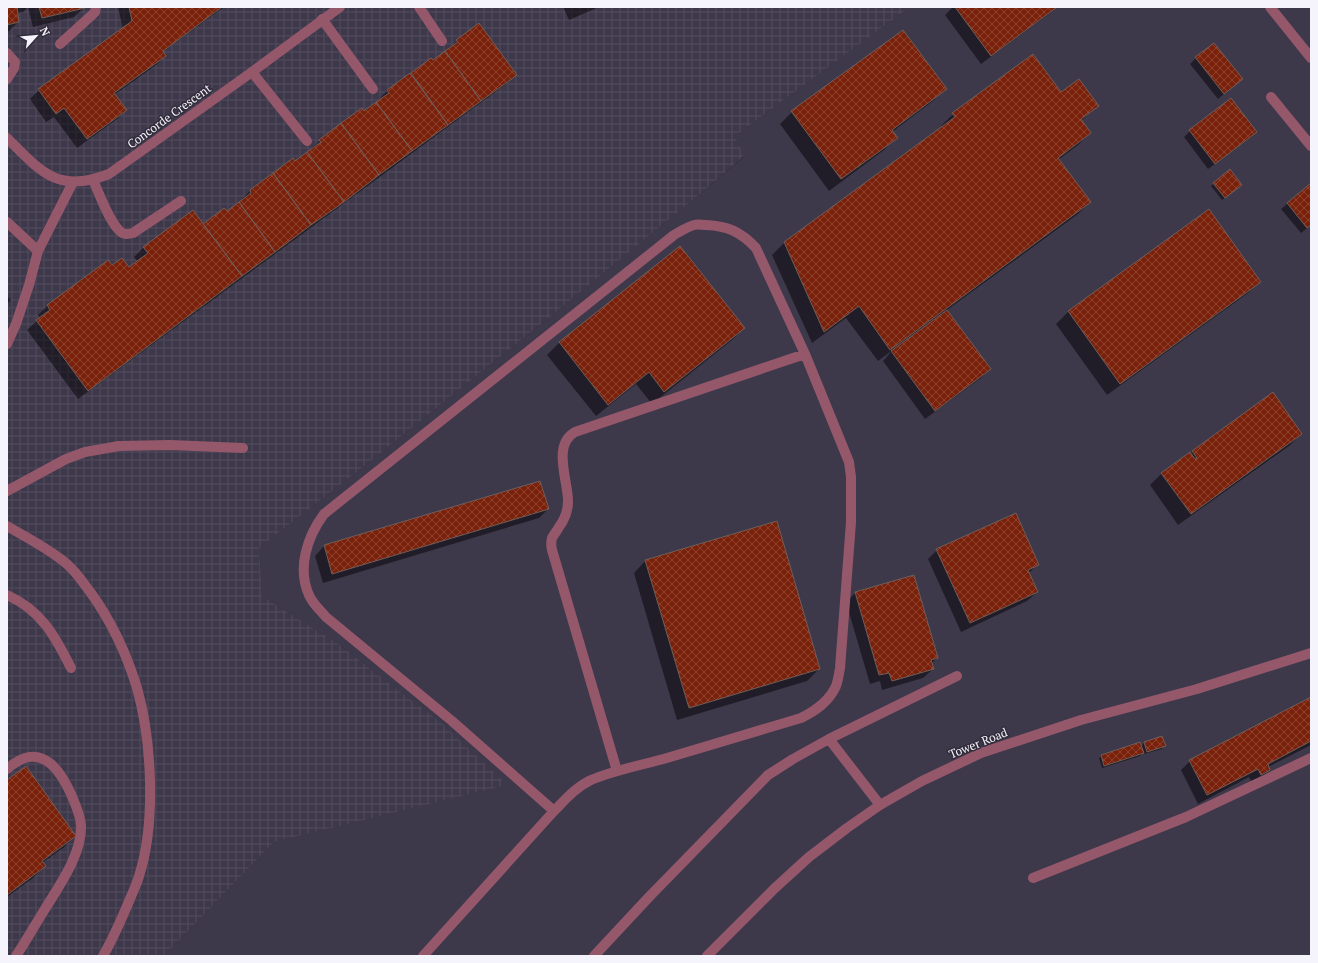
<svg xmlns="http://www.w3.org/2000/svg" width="1318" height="963" viewBox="0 0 1318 963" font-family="'PT Serif',serif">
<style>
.built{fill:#3e384b}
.industrial{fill:url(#industrial-grid)}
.shadow{fill:#0007}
.building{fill:url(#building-cross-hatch);stroke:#6f5e59}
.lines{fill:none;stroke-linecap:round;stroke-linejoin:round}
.service{stroke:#95586b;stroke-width:10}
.minor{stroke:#95586b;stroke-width:10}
.labels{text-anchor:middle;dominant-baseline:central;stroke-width:3;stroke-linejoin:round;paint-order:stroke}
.street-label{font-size:12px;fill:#f5f3fc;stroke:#322d3b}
</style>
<defs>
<pattern id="industrial-grid" width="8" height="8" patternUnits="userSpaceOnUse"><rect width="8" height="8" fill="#3e384b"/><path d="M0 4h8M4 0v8" fill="none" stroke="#514c5d"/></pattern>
<pattern id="building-cross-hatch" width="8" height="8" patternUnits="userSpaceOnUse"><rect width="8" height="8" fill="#7a210c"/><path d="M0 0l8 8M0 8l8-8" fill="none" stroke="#8e4230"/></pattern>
</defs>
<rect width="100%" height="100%" fill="#322d3b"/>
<!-- built -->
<path class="built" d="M910,7H1311V956H164L274,842L506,785L441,722L386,681L340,645L262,596L259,548L358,471L562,307L700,194L744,157L735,136Z"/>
<!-- industrial -->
<path class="industrial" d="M7,7H910L735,136L744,156L700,194L562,307L358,471L259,548L262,596L340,645L386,681L441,722L507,785L274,842L164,956H7Z"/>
<!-- shadow -->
<path class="shadow" d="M7,7H28L23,12L17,13L18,22L9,31L7,32Z
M28,7H83L84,8L74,17L33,27Z
M118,7H224L162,52L165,56L156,65L114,95L126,110L117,119L77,148L54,117L46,122L30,99L39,90L123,29Z
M563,7H599L569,20Z
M953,7H1056L1050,13L981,64L945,15Z
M479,25L515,75L506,84L78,399L27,330L40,318L38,315L47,306L108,261L112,267L129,268L138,262L134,257L143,248L193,211L203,225L226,212L242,201L241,200L250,191L295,162L320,141L364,112L379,101L378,100L387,91L431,60L432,62L448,50L457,41Z
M1196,58L1235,85L1218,99L1190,64Z
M945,89L933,101L892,132L896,138L884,150L829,191L780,124L792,112Z
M1061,94L1097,106L1081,121L1090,133L1078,145L1058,160L1090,202L1078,214L947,310L990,369L981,378L925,419L883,361L890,353V352L878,361L846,318L812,343L772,255L784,243L942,127L941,126L953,114Z
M1190,131L1256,132L1250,138L1208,169L1184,137Z
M1230,170L1238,187L1222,200L1211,186Z
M1311,184V225L1301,233L1281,209Z
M1209,211L1260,281L1248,293L1107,395L1056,324L1068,312Z
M679,247L744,328L732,340L652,404L636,384L596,416L547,355L559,343Z
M7,296L11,300L7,304Z
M1273,394L1301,434L1289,446L1178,525L1150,485L1162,473Z
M539,482L548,509L539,518L323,583L315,556L324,546Z
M937,550L1038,564L1028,574L1037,592L1027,601L961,632L928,559Z
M646,560L819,669L807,681L677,720L634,573Z
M913,576L937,658L931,664L933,669L923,678L882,690L880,681L870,684L846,602L855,593Z
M1311,698V745L1268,767L1269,770L1260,779L1252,783L1249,777L1198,804L1181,770L1190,761Z
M1162,737L1164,746L1162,749L1144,754V752L1140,756L1102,768L1099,758L1102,756L1141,747L1144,743Z
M7,781L75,836L63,848L42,863L45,866L33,878L7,897Z"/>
<!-- building -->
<path class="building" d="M7,7H18H17L19,22L7,25Z
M39,7H85V8L42,18Z
M129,7H222L163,51L166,56L114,93L127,110L87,139L64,108L56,114L38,89L132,21Z
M955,7H1057L991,56Z
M479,23L517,75L481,101L445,51L458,42L456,40Z
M903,30L947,89L892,130L898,138L841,179L791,111Z
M1214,43L1243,79L1224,94L1195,57Z
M445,51L481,101L448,125L411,73L431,58L433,60Z
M1033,54L1061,92L1079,79L1099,106L1081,119L1091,133L1058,158L1091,202L890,350L859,306L824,332L784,242L955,117L952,113Z
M410,73L448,125L412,151L376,102L389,93L387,90Z
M1231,98L1257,132L1215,164L1189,130Z
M376,102L412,151L379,175L341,123L362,108L364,111Z
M341,123L379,175L344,202L307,152L321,142L319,140Z
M307,152L344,202L311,225L273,173L293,158L295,161Z
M1230,169L1242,185L1225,198L1213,183Z
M273,173L311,225L275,252L239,202L251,193L250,190Z
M1311,183V225L1307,228L1287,203Z
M239,202L275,252L242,276L203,224L224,208L227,211Z
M1209,209L1261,282L1120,384L1068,311Z
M193,210L242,276L88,391L36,320L50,310L47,305L108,260L112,265L122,258L129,267L148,253L143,247Z
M680,246L745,328L664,392L649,372L608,405L559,342Z
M947,310L991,369L935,411L891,351Z
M1273,392L1302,434L1191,514L1161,473L1190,452L1195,459L1197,458L1192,451Z
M540,481L549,509L332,574L324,545Z
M1016,513L1039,565L1028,570L1038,592L970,623L936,549Z
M777,521L820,669L689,708L645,560Z
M914,575L938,658L931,660L934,669L892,681L889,673L879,675L855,592Z
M1311,697V741L1268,764L1270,770L1261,775L1258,769L1207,795L1189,760Z
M1162,736L1166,746L1147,752L1144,742Z
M1140,742L1144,753L1104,766L1101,755Z
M26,766L76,836L42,861L46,866L7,895V780Z"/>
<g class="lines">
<!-- service -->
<path class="service" d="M419,7L442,41
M322,19L373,89
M60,44L92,15L95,12L96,7
M7,53L15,62L14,68L7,79
M252,72L307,141
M1271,97L1311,146
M93,180C99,193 110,224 121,232C124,235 129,234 133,233L181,201
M7,222L38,251
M7,344L16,324L29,285L38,251L73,182
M7,491L66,459L85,452L119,446L170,445L243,448
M7,595C41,610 55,636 71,668
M829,739L880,805
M7,769C21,757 35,751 51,764C60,772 66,783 71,794C75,804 81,816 81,826C82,854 59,886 45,909C35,925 26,941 16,956
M617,771L552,550C551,546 551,542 552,538C554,534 557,531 559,527C565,519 568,511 568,501C568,480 552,445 575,432L805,354
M1033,878L1186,817L1311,758
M423,956L554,811C565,800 576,787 591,780C615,770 642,765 667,758C712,745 756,731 801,718C815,711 829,702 836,686C838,681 839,674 840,668L851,522V477L849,462L805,354L756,248C741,232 728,226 706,225C702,225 698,224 694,225C687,227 681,231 674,235L324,514C307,537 297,568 309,595C312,603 320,610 326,617L452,721L554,811
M594,956L649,897L768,775L793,759L829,739L957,676"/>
<!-- minor -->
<path class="minor" d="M1270,7L1311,58
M7,138C41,172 58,194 109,174L252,72L340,7
M7,526C27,538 50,549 68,565C77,573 84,584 91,593C111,621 127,655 137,688C152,741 156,824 139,876C137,884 133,891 130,899C122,918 114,937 103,956
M707,956L775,888L809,857L847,828L880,805L922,781L981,753L1081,720L1197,689L1311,653"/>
</g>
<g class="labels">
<!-- street labels -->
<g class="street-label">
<text transform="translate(169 116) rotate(-36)">Concorde Crescent</text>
<text transform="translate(978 743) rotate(-22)">Tower Road</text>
</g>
</g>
<!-- border -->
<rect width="1318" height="963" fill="none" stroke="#f5f3fc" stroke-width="16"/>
<!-- north arrow -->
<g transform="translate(36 36) rotate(63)" stroke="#322d3b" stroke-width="3" paint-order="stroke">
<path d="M0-3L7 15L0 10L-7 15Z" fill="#f5f3fc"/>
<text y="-6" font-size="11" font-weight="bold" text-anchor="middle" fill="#f5f3fc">N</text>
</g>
</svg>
